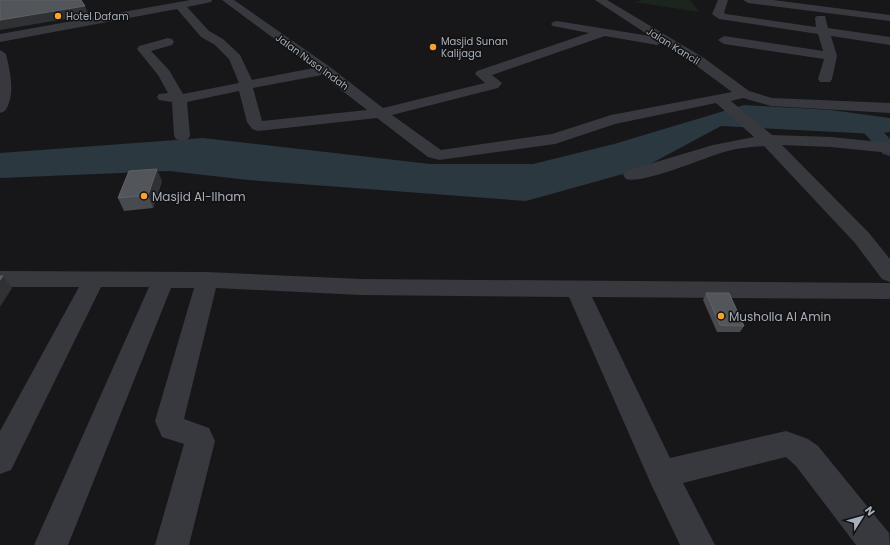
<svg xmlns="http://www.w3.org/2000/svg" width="890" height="545" viewBox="0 0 890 545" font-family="Poppins,sans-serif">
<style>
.green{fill:#1c251d}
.water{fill:#2b383f}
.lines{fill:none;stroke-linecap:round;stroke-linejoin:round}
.canal{fill:#2b383f;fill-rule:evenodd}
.minor{fill:#37393f;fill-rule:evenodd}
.wall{fill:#474a4e}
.shaded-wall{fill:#303134}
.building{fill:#52555a;stroke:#5f6369}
.poi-dot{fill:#ffa229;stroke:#121214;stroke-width:1.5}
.labels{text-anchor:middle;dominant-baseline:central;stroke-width:3;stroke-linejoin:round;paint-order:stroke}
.far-poi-label{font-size:10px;fill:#a7afba;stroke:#121214;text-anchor:start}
.far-street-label{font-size:10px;fill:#a7afba;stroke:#121214}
.poi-label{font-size:12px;fill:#a7afba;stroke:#121214;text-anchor:start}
</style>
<rect width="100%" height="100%" fill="#171719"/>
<!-- green -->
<path class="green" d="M642,0H690L699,12L635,2Z"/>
<!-- water -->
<path class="water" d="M744,105L831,110L890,118V132L875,134L721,126L641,169L526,201L248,180L169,171L0,178V153L203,138L430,164H533L614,144Z"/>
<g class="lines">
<!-- canal -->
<path class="canal" d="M865,118L872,120L890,139V156L883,154L856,124L858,120Z"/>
<!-- minor -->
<path class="minor" d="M190,0H212L211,2L187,7L209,31L223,39L240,55L252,80L314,68L222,0H234L330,67L383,108L485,83L475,74L477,71L589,33L553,26L551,24L553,22L557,21L650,36L595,0H607L704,58L749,91L772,98L890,103V113L771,106L743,98L731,101L772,135L831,137L890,143V153L831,147L782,145L869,233L890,259V282L882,279L855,243L764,146C751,147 737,148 724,152C703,158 645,184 626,179L623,175L626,171L713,145L754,137L716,103L615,124L555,144L439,160L428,157L377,118L258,131L252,129L247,122L239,91L187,102L190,136L188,139L182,141L176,139L174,136L172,102L159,100L157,97L159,94L168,93L158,75L137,49L139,46L168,38L172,39L174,42L172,45L151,51L169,70L183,94L239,83L229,59L215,45L201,37L177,9L0,42V34ZM605,36L657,45L662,43L694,64L732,92L611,115L552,134L441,150L392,115L498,88L502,83L492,75ZM322,75L367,110L262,121L253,88Z
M718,0H728L724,13L726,14L816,27L815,18L817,16H825L828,28L890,37V45L831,36L837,56L832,79L830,82H820L818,79L824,59L724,44L718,40L724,36L823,51L818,34L719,19L712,14Z
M743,0H773L890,15V21L748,3Z
M0,50L6,54C10,71 16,95 5,111L0,113Z
M0,271L207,272L361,279L890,283V299L592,297L670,458L786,431L808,439L818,446L889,533L890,545H856L796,466L786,457L683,483L715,545H680L651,484L569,297L361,295L216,288L184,419L209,428L215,441L189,545H155L184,444L162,437L155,421L194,288H171L68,545H34L149,287H101L11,470L0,474V431L79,287H0Z"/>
</g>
<!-- wall -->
<path class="wall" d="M162,181L153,208L124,211L118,198Z
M706,293L744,326L740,332H717L703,300Z"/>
<!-- shaded-wall -->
<path class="shaded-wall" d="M85,6L89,15L0,30V20Z
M157,169L162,181L153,208L148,195Z
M3,276L12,288L0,307V280Z"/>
<!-- building -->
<path class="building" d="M0,0H81L85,6L0,20Z
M157,169L148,195L118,198L129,171Z
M0,276H3L0,280Z
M706,293H729L744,326L720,325Z"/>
<!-- markers -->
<g class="poi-dot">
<circle cx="58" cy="16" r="4"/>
<circle cx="433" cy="47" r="4"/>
<circle cx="144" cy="196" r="4"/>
<circle cx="721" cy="316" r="4"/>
</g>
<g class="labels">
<!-- far-poi labels -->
<g class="far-poi-label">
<text x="66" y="16">Hotel Dafam</text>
<text x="441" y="41">Masjid Sunan<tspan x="441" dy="12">Kalijaga</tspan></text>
</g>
<!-- far-street labels -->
<g class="far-street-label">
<text transform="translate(673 46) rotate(32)">Jalan Kancil</text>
<text transform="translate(312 62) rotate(36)">Jalan Nusa Indah</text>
</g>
<!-- poi labels -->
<g class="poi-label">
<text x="152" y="196">Masjid Al-Ilham</text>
<text x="729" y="316">Musholla Al Amin</text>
</g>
</g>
<!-- north arrow -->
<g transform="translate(862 517) rotate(53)" stroke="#121214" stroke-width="3" paint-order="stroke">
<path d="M0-3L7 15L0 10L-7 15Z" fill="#a7afba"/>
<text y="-6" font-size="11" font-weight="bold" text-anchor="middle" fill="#a7afba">N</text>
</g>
</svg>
